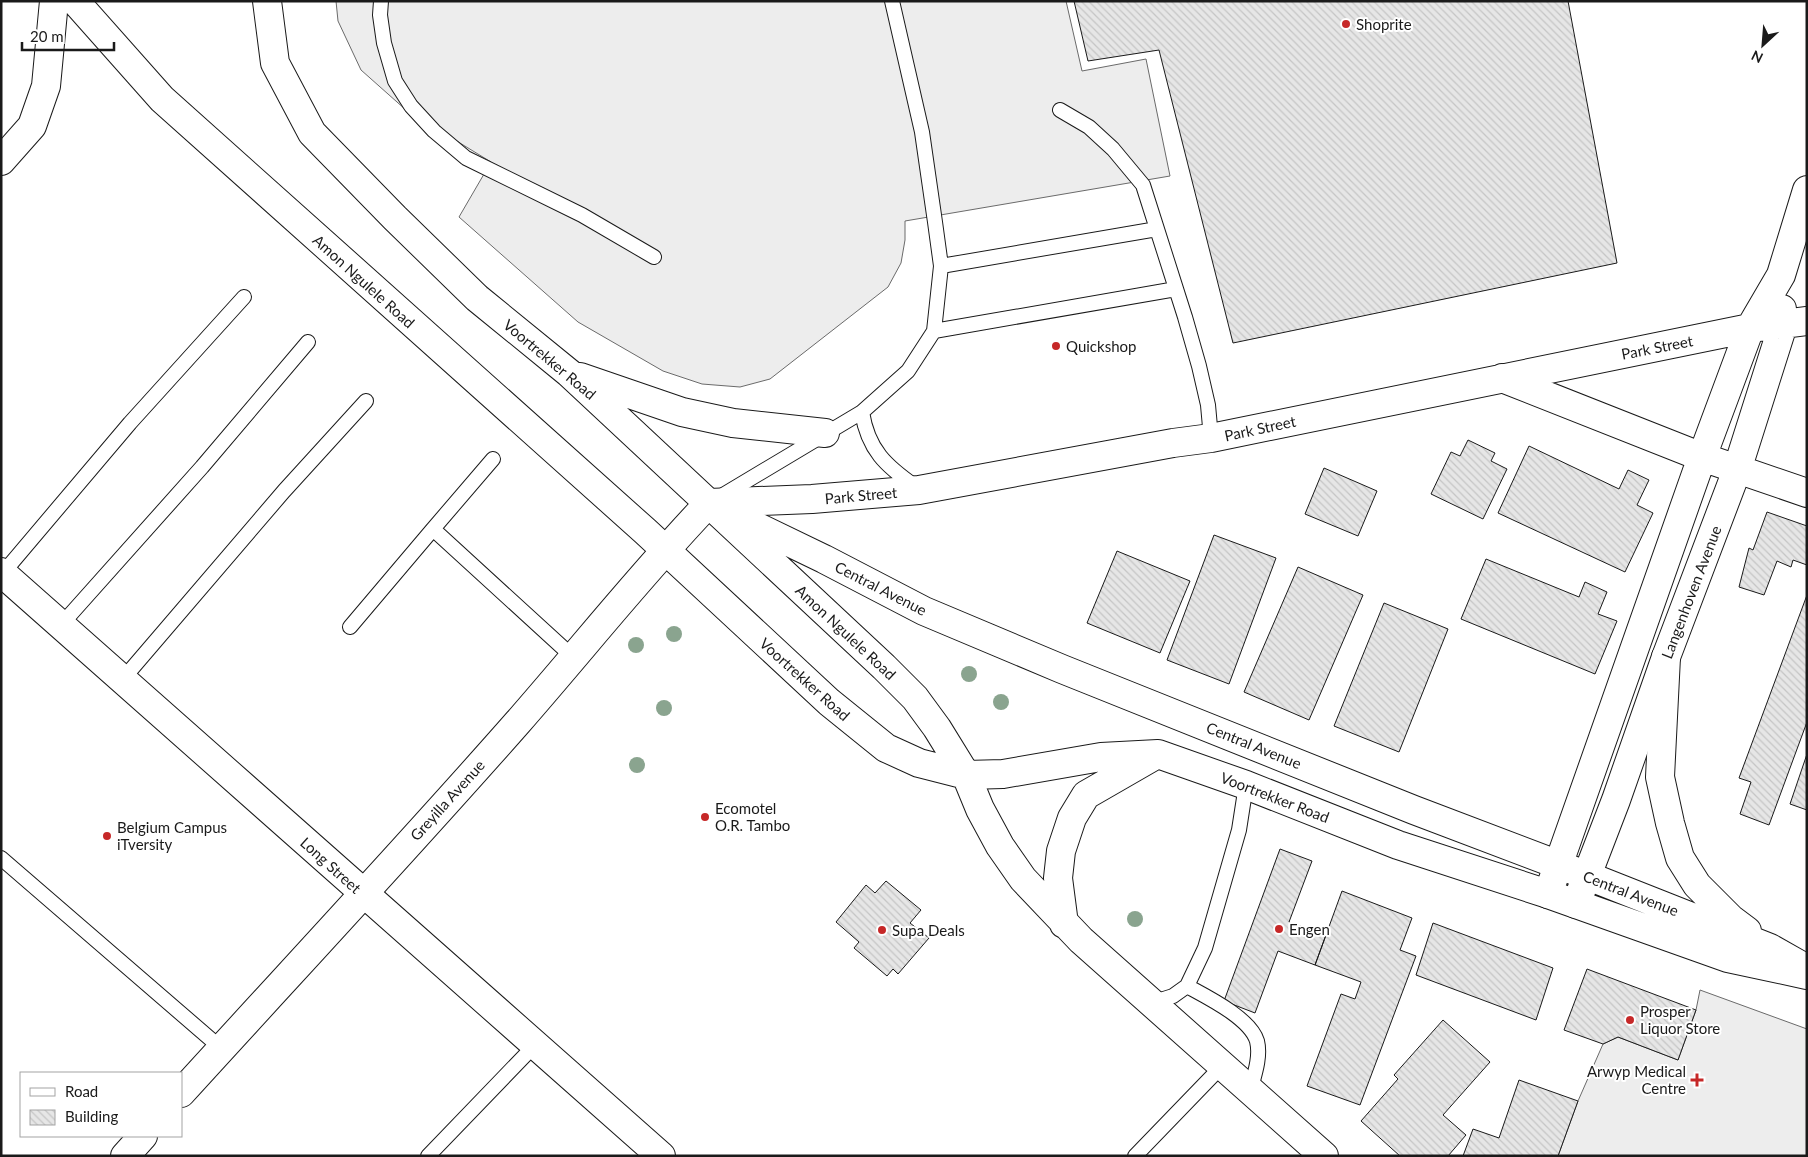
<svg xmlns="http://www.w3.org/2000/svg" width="1808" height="1157" viewBox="0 0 1808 1157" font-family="Lato,sans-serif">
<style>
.parking{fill:#ededed;stroke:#6a6a6a}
.building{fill:url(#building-back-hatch);stroke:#1a1a1a}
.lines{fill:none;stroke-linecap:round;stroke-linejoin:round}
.lane-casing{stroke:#1a1a1a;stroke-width:16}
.street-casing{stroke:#1a1a1a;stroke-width:30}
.secondary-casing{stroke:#1a1a1a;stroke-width:30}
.lane{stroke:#fff;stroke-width:14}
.street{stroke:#fff;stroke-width:28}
.secondary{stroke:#fff;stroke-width:28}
.tree{fill:#8aa48f}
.poi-dot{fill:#c62828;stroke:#fff;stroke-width:2}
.labels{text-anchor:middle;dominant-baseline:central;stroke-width:4;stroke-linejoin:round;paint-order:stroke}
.poi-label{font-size:15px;fill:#1a1a1a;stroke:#fff;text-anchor:start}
.street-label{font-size:15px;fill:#1a1a1a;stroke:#fff}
</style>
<defs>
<pattern id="building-back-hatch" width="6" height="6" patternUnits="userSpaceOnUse" patternTransform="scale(1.25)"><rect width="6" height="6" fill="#e6e6e6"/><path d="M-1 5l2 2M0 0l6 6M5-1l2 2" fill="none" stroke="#c5c5c5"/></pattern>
</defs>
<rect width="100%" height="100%" fill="#fff"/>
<!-- parking -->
<path class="parking" d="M336,1H1066L1082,71L1146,59L1170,176L905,221V240L901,263L888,287L770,379L740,387L702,384L663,371L578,322L459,217L491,162L406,110L361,70L338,21Z
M1700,990L1807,1029V1156H1558L1578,1101L1603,1044L1618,1037L1678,1060L1696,1010Z"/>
<!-- building -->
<path class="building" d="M1074,1H1568L1617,263L1233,343L1159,50L1088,61Z
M1468,440L1495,453L1491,461L1507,469L1483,519L1431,494L1451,452L1460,456Z
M1529,446L1619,489L1628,470L1649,480L1637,505L1653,513L1625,572L1498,513Z
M1324,468L1377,491L1358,536L1305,514Z
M1767,512L1807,526V565L1793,560L1791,567L1777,561L1764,595L1739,587L1749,548L1753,550Z
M1214,535L1276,558L1229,684L1167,660Z
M1117,551L1190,581L1160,653L1087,623Z
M1486,559L1579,597L1585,582L1607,592L1598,614L1617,621L1595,674L1461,619Z
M1298,567L1363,595L1309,720L1244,692Z
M1807,595V722L1769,825L1740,814L1751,782L1739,778Z
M1384,603L1448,629L1399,752L1334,726Z
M1807,754V810L1790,804Z
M1280,849L1312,861L1289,922L1326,935L1315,965L1278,951L1255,1013L1224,1001Z
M886,881L921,910L910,923L929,938L898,974L893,969L887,976L854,948L859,942L836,922L866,885L875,893Z
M1342,891L1412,918L1400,950L1416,956L1360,1105L1307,1086L1341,994L1355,999L1361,982L1315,965Z
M1433,923L1553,968L1536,1020L1416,975Z
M1587,969L1696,1010L1678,1060L1618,1037L1603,1044L1564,1030Z
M1443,1020L1490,1062L1443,1115L1466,1135L1448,1156H1400L1361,1121L1398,1079L1394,1075Z
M1519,1080L1578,1101L1558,1156H1463L1473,1129L1499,1138Z"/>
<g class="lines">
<!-- lane casing -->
<g class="lane-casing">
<path id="lane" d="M381,1L380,15L384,43L395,81L411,106L434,131L466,158L582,215L654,257
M1060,110L1089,127L1113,149L1143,185L1185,317L1199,366L1208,405L1211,438
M941,266L1157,229
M934,331L1176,289
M862,412C868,450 886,466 916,487
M718,498L862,412L908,371L934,331L941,266L935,222L922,132L892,1
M433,529L493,459
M3,573L130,423L244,297
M61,625L202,467L308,342
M350,627L433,529L573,657
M123,679L284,491L366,401
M1,858L222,1049
M1187,986C1207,997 1250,1018 1257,1041C1261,1057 1254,1076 1250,1091
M1151,1003L1173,996L1187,986L1205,948L1239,830L1246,785
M428,1156L535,1045
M1135,1156L1222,1066"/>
</g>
<!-- street casing -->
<g class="street-casing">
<path id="street" d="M1502,378L1702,457L1807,493
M1548,894L1702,457L1750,328L1781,275L1807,190
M1576,904L1616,800L1666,657L1737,470L1783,325L1782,309
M181,1093C293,970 408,847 518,722C582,649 642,573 709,503L812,499L919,490L1173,443L1211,438L1750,328L1807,321
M125,1156L143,1136"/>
</g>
<!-- secondary casing -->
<g class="secondary-casing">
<path id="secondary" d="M75,1L162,99L645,531L829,702L886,748L919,763L966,775L1003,774L1101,757L1158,754L1246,785L1398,845L1548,894L1728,958L1807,975
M267,1L275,63L312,133L395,218L477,298L569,373L884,667L915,698L937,728L966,775L980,809L1000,846L1023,879L1081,940L1324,1156
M1,161L32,126L46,86L54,1
M580,377L682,412L733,423L825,433
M735,516L824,559L924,611L1062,669L1414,810L1588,876L1770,948L1800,965
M1,572L661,1156
M1666,657L1660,777L1670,823L1680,858L1697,885L1731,919L1747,931
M1064,924L1058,878L1061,851L1072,818L1086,795L1152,757"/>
</g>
<!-- lane -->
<use href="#lane" class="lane"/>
<!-- street -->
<use href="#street" class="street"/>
<!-- secondary -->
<use href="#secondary" class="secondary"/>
</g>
<!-- trees -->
<g class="tree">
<circle cx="674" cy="634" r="8"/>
<circle cx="636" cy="645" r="8"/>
<circle cx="969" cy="674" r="8"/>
<circle cx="1001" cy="702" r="8"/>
<circle cx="664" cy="708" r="8"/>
<circle cx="637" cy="765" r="8"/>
<circle cx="1135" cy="919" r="8"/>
</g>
<!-- markers -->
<g class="poi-dot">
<circle cx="1346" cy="24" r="5"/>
<circle cx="1056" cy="346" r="5"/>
<circle cx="705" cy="817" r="5"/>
<circle cx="107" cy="836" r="5"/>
<circle cx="1279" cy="929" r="5"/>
<circle cx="882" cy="930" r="5"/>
<circle cx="1630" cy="1020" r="5"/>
<path d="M1694.5 1072.5h5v5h5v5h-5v5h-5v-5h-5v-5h5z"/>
</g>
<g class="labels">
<!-- poi labels -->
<g class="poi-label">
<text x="1356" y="24">Shoprite</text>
<text x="1066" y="346">Quickshop</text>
<text x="715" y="808">Ecomotel<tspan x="715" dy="17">O.R. Tambo</tspan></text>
<text x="117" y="827">Belgium Campus<tspan x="117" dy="17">iTversity</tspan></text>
<text x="1289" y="929">Engen</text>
<text x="892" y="930">Supa Deals</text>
<text x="1640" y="1011">Prosper<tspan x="1640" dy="17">Liquor Store</tspan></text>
<text x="1686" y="1071" text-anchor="end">Arwyp Medical<tspan x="1686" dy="17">Centre</tspan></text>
</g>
<!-- street labels -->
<g class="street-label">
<text transform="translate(364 281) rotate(42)">Amon Ngulele Road</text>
<text transform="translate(1657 347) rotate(-11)">Park Street</text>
<text transform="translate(550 359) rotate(40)">Voortrekker Road</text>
<text transform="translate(1260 428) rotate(-12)">Park Street</text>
<text transform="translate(861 495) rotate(-5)">Park Street</text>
<text transform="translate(881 588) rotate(27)">Central Avenue</text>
<text transform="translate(1691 592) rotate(-69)">Langenhoven Avenue</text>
<text transform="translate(846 632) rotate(43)">Amon Ngulele Road</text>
<text transform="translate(805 679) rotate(42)">Voortrekker Road</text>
<text transform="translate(1254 745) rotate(22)">Central Avenue</text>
<text transform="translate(1275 797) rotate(21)">Voortrekker Road</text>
<text transform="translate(447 800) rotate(-48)">Greyilla Avenue</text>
<text transform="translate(331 865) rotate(42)">Long Street</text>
<text transform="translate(1631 893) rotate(21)">Central Avenue</text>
</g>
</g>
<!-- border -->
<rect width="1808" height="1157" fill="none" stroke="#1a1a1a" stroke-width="5"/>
<!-- legend -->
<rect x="20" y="1072" width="162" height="65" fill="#ffffff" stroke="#a3a3a3"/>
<rect x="30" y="1088" width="25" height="8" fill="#ffffff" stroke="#a3a3a3"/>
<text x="65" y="1097" font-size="15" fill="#1a1a1a">Road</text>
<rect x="30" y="1110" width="25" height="15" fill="url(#building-back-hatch)" stroke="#a3a3a3"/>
<text x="65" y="1122" font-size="15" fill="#1a1a1a">Building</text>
<!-- north arrow -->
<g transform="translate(1763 45) rotate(206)" stroke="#ffffff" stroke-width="4" paint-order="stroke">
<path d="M0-4L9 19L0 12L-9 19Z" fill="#1a1a1a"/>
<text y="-8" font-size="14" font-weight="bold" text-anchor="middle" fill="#1a1a1a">N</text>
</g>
<!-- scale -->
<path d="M22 42v8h92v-8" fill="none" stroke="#1a1a1a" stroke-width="2.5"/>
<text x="30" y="42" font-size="15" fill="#1a1a1a" stroke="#ffffff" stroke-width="4" paint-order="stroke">20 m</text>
</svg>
